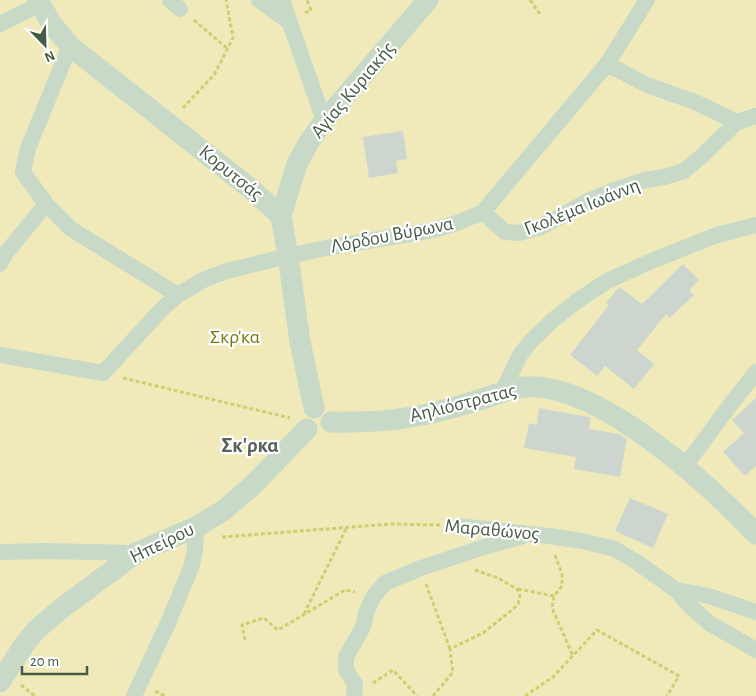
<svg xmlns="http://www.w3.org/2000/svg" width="756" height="696" viewBox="0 0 756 696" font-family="'Alegreya Sans',sans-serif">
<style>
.green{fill:#f0eaba}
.building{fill:#cdd6ce}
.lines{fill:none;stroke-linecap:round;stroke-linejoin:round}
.path{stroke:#cfcf71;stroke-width:3;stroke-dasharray:4 2.5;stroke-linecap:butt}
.minor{stroke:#c8d9c7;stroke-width:16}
.tertiary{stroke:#c8d9c7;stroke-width:21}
.labels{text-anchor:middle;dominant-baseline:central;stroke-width:4.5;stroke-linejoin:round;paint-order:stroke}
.street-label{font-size:20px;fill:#465c46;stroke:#fff}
.park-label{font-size:20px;fill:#7a7a14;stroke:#fff}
.neighbourhood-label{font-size:21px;font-weight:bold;fill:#5a635b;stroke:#fff}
</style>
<rect width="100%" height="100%" fill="#efeef1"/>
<!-- green -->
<path class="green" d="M0,0H756V696H0Z"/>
<!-- building -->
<path class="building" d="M403,131L407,159L396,161L398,173L369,178L363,137Z
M683,264L699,280L689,290L694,295L670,318L666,314L637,350L654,364L634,389L605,366L597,376L570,355L609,305L606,303L619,287L642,304Z
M756,398V466L745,476L723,452L744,433L732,420Z
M539,408L589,417L591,418L589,429L619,434L627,439L620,477L574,469L576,457L524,448L529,423L537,425Z
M630,498L668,514L653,548L615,531Z"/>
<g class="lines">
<!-- path -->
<path class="path" d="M530,0L540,14
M305,13L311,10L307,0
M194,20L228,49
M183,108L214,75L233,38L226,0
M123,378L290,418
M222,537L391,524L440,525
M555,555L562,574V586L554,596L552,608L573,656
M426,584L450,649
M518,589L554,596
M304,614L347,527
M245,640L242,625L264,618L278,630L345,590L355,592
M373,683L393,670L417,696
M21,685L35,696
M155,691L165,696
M433,696L453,672L450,649L483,633L512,610L518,604L520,596L517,589L498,578L475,570
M525,696L553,677L597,630L679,676L667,696"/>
<!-- minor -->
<path class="minor" d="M170,0L180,9
M259,0L289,22
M282,0L324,121
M0,24L40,4
M70,46L28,148L23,172L46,204L71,229L178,295
M607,64L647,85L695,102L737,122
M483,212L505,232L519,233L541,227L588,201L617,189L645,180L664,177L684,171L703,155L737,122L756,116
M0,264L6,253L46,204
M0,355L103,373L163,308L178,295L205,279L227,271L288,256L321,249L433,230L457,223L483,212L607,64L647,0
M502,392L520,355L531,341L554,319L577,301L607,281L654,260L717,235L756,225
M685,466L731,404L756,372
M459,526L549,536L582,541L615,549L635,561L676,590L690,606L709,623L756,650
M0,552L44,551L136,553
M676,590L709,596L756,612
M134,696L168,623L192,565L195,549L196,527
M354,696L355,684L346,670V657L363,627L366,613L373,597L385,583L421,568L484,547L523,536"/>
<!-- tertiary -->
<path class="tertiary" d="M38,0L51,23L70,46L251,189L281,216L288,256L300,342L314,408
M281,216L297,164L309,142L324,121L428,0
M331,422C369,423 408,420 444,410C459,406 474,402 488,397C500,393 512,388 524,387C598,381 708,484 756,534
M0,682L24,645L36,630L62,608L136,553L196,527L224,510L253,485L307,429"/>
</g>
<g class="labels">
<!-- street labels -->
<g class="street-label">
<text transform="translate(353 90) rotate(-50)">Αγίας Κυριακής</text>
<text transform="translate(231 173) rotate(39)">Κορυτσάς</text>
<text transform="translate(582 207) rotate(-22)">Γκολέμα Ιωάννη</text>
<text transform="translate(392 235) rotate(-11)">Λόρδου Βύρωνα</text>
<text transform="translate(463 403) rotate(-14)">Αηλιόστρατας</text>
<text transform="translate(492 530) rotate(5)">Μαραθώνος</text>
<text transform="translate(162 543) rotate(-26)">Ηπείρου</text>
</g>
<!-- park labels -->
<g class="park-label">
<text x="235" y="337">Σκρ'κα</text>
</g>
<!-- neighbourhood labels -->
<g class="neighbourhood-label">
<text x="250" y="445">Σκ'ρκα</text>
</g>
</g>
<!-- north arrow -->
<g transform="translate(45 45) rotate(157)" stroke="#ffffff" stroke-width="4" paint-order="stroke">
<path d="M0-4L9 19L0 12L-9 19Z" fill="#465c46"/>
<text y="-8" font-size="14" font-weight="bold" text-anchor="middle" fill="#465c46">N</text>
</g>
<!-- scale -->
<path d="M22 666v8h65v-8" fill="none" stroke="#465c46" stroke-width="2.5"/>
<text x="30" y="666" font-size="15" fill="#465c46" stroke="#ffffff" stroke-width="4" paint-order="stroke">20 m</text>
</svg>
